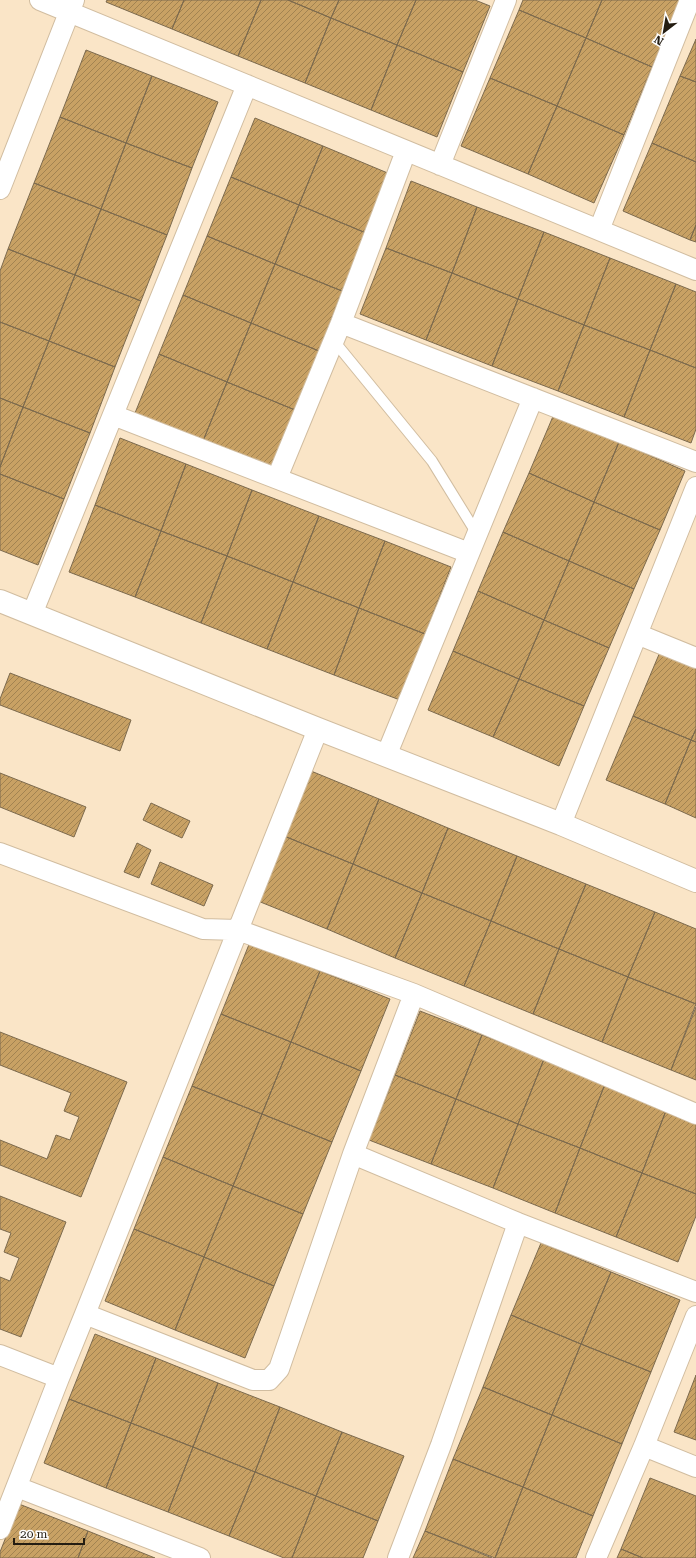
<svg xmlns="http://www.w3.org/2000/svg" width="696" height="1558" viewBox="0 0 696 1558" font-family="'Roboto Serif',serif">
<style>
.building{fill:url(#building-hatch);stroke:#7c6a4e}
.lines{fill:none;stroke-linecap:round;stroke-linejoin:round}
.lane-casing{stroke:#d1bda0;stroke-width:12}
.street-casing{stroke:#d1bda0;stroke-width:22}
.secondary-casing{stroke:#d1bda0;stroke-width:24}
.lane{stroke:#fff;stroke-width:10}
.street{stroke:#fff;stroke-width:20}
.secondary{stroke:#fff;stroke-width:22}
</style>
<defs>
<pattern id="building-hatch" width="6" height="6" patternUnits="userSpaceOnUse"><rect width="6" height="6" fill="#c8a164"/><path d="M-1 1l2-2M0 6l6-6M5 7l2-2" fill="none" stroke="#a28351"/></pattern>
</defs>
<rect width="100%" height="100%" fill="#fae5c7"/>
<!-- building -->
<path class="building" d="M107,0H184L172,29L106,2Z
M184,0H261L238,56L172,29Z
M261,0H288L331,18L305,83L238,56Z
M288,0H339L331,18Z
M339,0H416L397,45L331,18Z
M416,0H475L490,6L463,72L397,45Z
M523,0H602L586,38L519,10Z
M602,0H681L652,67L586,38Z
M519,10L586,38L557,106L490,78Z
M331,18L397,45L371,110L305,83Z
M586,38L652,67L624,135L557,106Z
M696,39V82L680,76Z
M397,45L463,72L437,137L371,110Z
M86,50L152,76L126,143L60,117Z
M152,76L218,102L192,168L126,143Z
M680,76L696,82V162L652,143Z
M490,78L557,106L528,174L461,146Z
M557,106L624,135L594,203L528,174Z
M60,117L126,143L101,209L34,183Z
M255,118L323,146L299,205L231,177Z
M126,143L192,168L167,235L101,209Z
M652,143L696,162V225L690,240L623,211Z
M323,146L390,174L366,233L299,205Z
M231,177L299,205L275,264L207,236Z
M411,181L477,207L452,273L386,248Z
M34,183L101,209L75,275L8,249Z
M299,205L366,233L342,291L275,264Z
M477,207L544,232L518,299L452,273Z
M101,209L167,235L141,301L75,275Z
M696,225V242L690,240Z
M544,232L610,258L584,325L518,299Z
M207,236L275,264L251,323L183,295Z
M386,248L452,273L426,340L360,314Z
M8,249L75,275L49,341L0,322V271Z
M610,258L676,284L650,350L584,325Z
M275,264L342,291L319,351L251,323Z
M452,273L518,299L492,366L426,340Z
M75,275L141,301L115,367L49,341Z
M676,284L696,292V368L650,350Z
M183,295L251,323L227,382L159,354Z
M518,299L584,325L558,391L492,366Z
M0,322L49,341L23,407L0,398Z
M251,323L319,351L295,410L227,382Z
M584,325L650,350L624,417L558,391Z
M49,341L115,367L90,433L23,407Z
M650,350L696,368V429L691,443L624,417Z
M159,354L227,382L203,441L135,413Z
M227,382L295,410L270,468L203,441Z
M0,398L23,407L0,467Z
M23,407L90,433L64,499L0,474V467Z
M554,414L619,442L594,502L529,473Z
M120,438L186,464L161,531L95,505Z
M619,442L685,471L660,530L594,502Z
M186,464L252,490L227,556L161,531Z
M529,473L594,502L569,561L503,532Z
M0,474L64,499L38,565L0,550Z
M252,490L319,516L293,582L227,556Z
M594,502L660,530L634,589L569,561Z
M95,505L161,531L135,597L69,572Z
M319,516L385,541L359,608L293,582Z
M161,531L227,556L201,623L135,597Z
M503,532L569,561L544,620L478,591Z
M385,541L451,567L425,634L359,608Z
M227,556L293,582L267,649L201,623Z
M569,561L634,589L609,648L544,620Z
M293,582L359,608L334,675L267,649Z
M478,591L544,620L519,679L453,651Z
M359,608L425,634L400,700L334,675Z
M544,620L609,648L584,706L519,679Z
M453,651L519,679L493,737L428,710Z
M660,652L696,667V729L691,740L633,716Z
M10,673L131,720L120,751L0,705V699Z
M519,679L584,706L559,766L493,737Z
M633,716L691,740L665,804L606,780Z
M696,729V742L691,740Z
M691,740L696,742V818L665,804Z
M311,771L379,799L353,864L284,836Z
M0,773L86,807L74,837L0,807Z
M379,799L448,828L422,893L353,864Z
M151,803L190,821L182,838L143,820Z
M448,828L517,856L491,921L422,893Z
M284,836L353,864L327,929L258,901Z
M137,843L151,850L139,878L124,872Z
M517,856L586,884L559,949L491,921Z
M160,862L213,885L204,906L151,884Z
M353,864L422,893L395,958L327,929Z
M586,884L655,912L628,977L559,949Z
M422,893L491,921L464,986L395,958Z
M655,912L696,929V1004L628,977Z
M491,921L559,949L533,1014L464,986Z
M250,942L320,971L291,1042L221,1014Z
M559,949L628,977L602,1042L533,1014Z
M320,971L390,999L361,1071L291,1042Z
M628,977L696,1004L671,1070L602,1042Z
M696,1007V1080L671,1070Z
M420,1011L482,1035L456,1099L395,1075Z
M221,1014L291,1042L262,1114L192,1086Z
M0,1032L127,1082L81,1197L0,1165V1140L47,1159L56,1135L70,1140L79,1117L64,1111L71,1093L0,1065Z
M482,1035L544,1059L518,1124L456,1099Z
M291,1042L361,1071L332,1142L262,1114Z
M544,1059L605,1084L580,1148L518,1124Z
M395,1075L456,1099L431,1164L369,1140Z
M605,1084L667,1108L642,1173L580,1148Z
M192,1086L262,1114L233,1186L163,1157Z
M456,1099L518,1124L493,1188L431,1164Z
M667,1108L696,1120V1194L642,1173Z
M262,1114L332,1142L303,1214L233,1186Z
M518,1124L580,1148L555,1213L493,1188Z
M580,1148L642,1173L616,1237L555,1213Z
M163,1157L233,1186L204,1257L134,1229Z
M642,1173L696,1194V1216L678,1262L616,1237Z
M233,1186L303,1214L274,1286L204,1257Z
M0,1196L66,1222L21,1337L0,1329V1277L10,1281L19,1258L4,1252L11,1233L0,1229Z
M134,1229L204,1257L175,1330L105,1301Z
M541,1243L611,1272L581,1344L511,1315Z
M204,1257L274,1286L245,1358L175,1330Z
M611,1272L680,1300L651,1372L581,1344Z
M511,1315L581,1344L552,1415L483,1387Z
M95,1334L156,1358L131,1423L69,1399Z
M581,1344L651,1372L622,1444L552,1415Z
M156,1358L218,1383L193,1447L131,1423Z
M696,1375V1440L674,1432Z
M218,1383L280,1407L255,1472L193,1447Z
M483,1387L552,1415L523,1487L453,1459Z
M69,1399L131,1423L106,1488L44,1463Z
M280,1407L342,1432L316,1496L255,1472Z
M552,1415L622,1444L593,1516L523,1487Z
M131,1423L193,1447L168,1512L106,1488Z
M342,1432L404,1456L378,1521L316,1496Z
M193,1447L255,1472L229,1536L168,1512Z
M453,1459L523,1487L495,1558L425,1531Z
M255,1472L316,1496L292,1558H284L229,1536Z
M650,1478L696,1496V1558H643L621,1549Z
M523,1487L593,1516L576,1558H495Z
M316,1496L378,1521L363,1558H292Z
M19,1504L88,1531L78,1558H0V1552Z
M88,1531L155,1558H78Z
M425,1531L492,1558H413Z
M621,1549L643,1558H617Z"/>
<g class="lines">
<!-- lane casing -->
<g class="lane-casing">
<path id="lane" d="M334,341L432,461L477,534"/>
</g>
<!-- street casing -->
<g class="street-casing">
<path id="street" d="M40,0L696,270
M440,165L506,0
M0,189L74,0
M599,230L690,0
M341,323L696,462
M113,415L469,553
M277,478L341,323L406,151
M32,614L247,85
M637,634L696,658
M386,756L533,398
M561,824L696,487
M0,853L203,929L238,930L414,994L696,1114
M353,1154L518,1223L696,1292
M85,1314L253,1380H269L279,1369L353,1154L414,994
M0,1355L59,1378
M644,1446L696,1467
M17,1487L200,1558
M0,1529L59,1378L85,1314L318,729
M398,1558L441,1445L518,1223
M596,1558L644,1446L696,1316"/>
</g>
<!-- secondary casing -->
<g class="secondary-casing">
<path id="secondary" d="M0,601L318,729L561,824L696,881"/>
</g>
<!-- lane -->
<use href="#lane" class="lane"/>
<!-- street -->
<use href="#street" class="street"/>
<!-- secondary -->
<use href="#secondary" class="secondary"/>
</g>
<!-- north arrow -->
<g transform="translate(664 32) rotate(211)" stroke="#ffffff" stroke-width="3" paint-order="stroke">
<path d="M0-3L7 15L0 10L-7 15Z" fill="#241d12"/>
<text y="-6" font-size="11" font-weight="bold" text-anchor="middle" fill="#241d12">N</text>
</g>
<!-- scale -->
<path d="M14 1538v6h70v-6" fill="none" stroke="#241d12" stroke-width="2"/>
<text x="20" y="1538" font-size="12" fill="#241d12" stroke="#ffffff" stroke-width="3" paint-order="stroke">20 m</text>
</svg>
